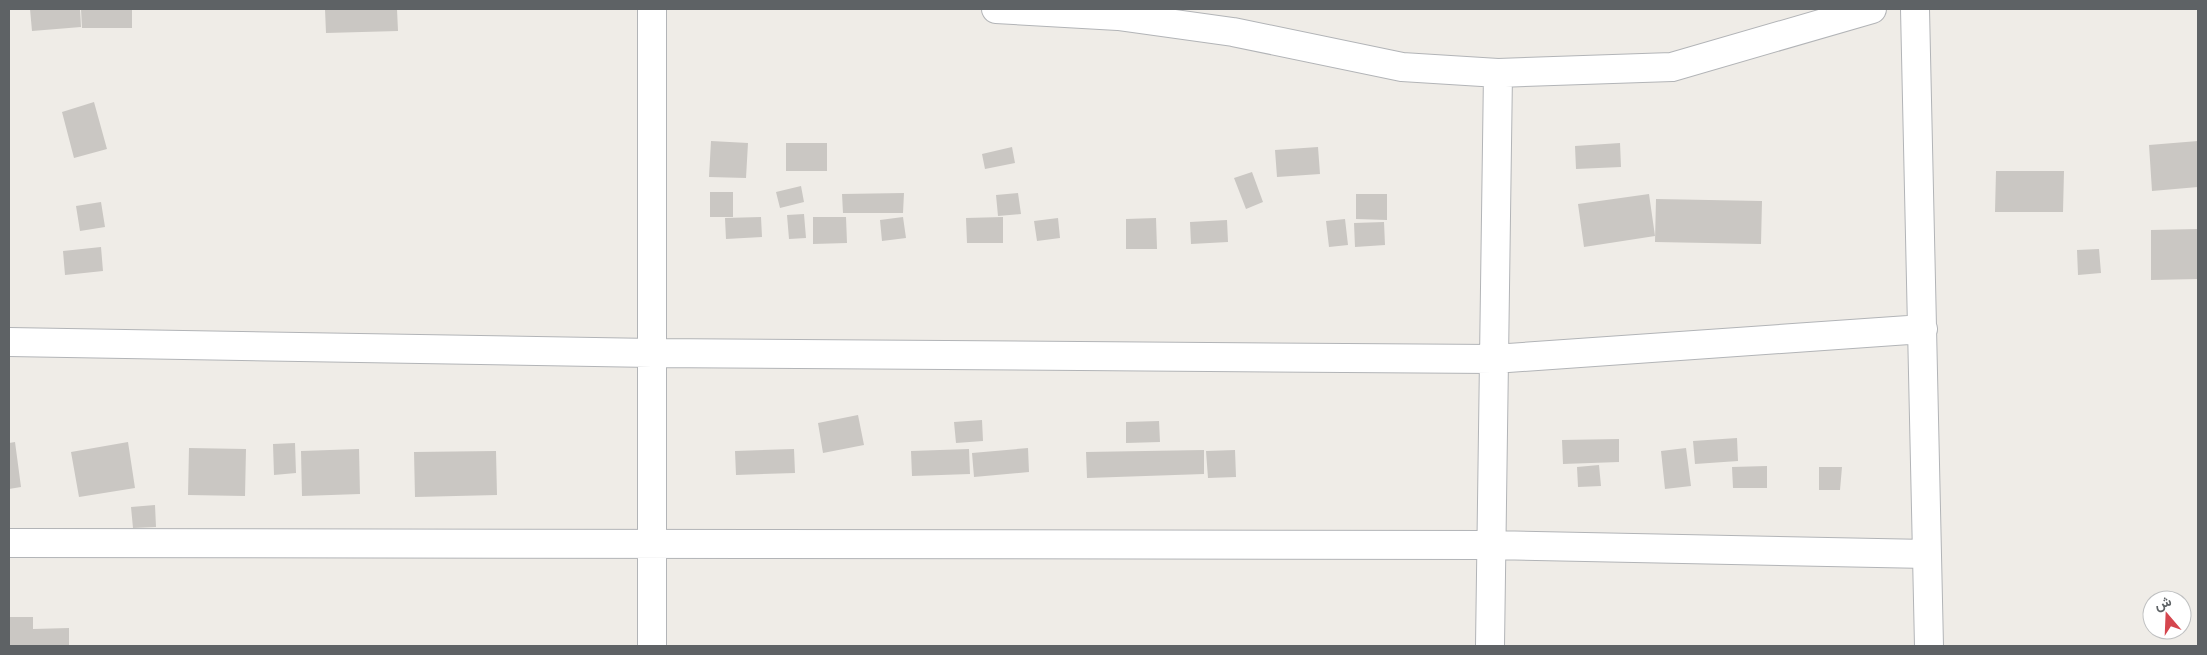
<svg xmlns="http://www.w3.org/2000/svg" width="2207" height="655" viewBox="0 0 2207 655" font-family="'Titillium Web',Vazirmatn,sans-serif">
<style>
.building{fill:#cac7c3}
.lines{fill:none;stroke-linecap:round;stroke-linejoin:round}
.street-casing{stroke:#b2b4b7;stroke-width:30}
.street{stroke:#fff;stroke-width:28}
</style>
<rect width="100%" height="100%" fill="#efece7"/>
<!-- building -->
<path class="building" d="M30,9H80L81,27L32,31Z
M81,9H132V28H82Z
M325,9H397L398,31L326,33Z
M94,102L107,149L74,158L62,112Z
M711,141L748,143L746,178L709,177Z
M2198,141V187L2152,191L2149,145Z
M786,143H827V171H786Z
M1620,143L1621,167L1576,169L1575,146Z
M1012,147L1015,163L985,169L982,154Z
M1318,147L1320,174L1277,177L1275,150Z
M1996,171H2064L2063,212H1995Z
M1252,172L1263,202L1246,209L1234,178Z
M801,186L804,202L780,208L776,192Z
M710,192H733V217H710Z
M904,193L903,213H843L842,194Z
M1018,193L1021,214L998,216L996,195Z
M1356,194H1387V220L1356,219Z
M1649,194L1655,236L1584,247L1578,204Z
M1656,199L1762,201L1761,244L1655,242Z
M101,202L105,227L80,231L76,206Z
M804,214L806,238L789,239L787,215Z
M761,217L762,237L726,239L725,218Z
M813,217H846L847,243L813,244Z
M903,217L906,238L882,241L880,220Z
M1003,217V243H967L966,218Z
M1058,218L1060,238L1037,241L1034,221Z
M1156,218L1157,249H1126V219Z
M1345,219L1348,245L1329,247L1326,221Z
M1227,220L1228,242L1191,244L1190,222Z
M1384,222L1385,245L1355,247L1354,223Z
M2198,229V279L2151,280V230Z
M101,247L103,271L65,275L63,251Z
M2099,249L2101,273L2078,275L2077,250Z
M858,415L864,445L823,453L818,423Z
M982,420L983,441L956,443L954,422Z
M1159,421L1160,442L1126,443V422Z
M1737,438L1738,461L1695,464L1693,441Z
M1619,439V462L1563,464L1562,440Z
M15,442L21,487L9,489V443Z
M128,442L135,488L79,497L71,452Z
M295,443L296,473L274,475L273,444Z
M189,448L246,449L245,496L188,495Z
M1028,448L1029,472L974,477L972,453Z
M1686,448L1691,486L1665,489L1661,451Z
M359,449L360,494L302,496L301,451Z
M794,449L795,473L736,475L735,451Z
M969,449L970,474L912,476L911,451Z
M1204,450V474L1087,478L1086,452Z
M1235,450L1236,477L1208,478L1206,451Z
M496,451L497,495L415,497L414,452Z
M1599,465L1601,486L1578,487L1577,467Z
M1767,466V488H1733L1732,467Z
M1819,467H1842L1840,490H1819Z
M155,505L156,527L133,528L131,507Z
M9,617H33V629L69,628V646H9Z"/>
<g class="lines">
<!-- street casing -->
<g class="street-casing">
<path id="street" d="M652,9V646
M996,9L1118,16L1233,32L1402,67L1498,73L1672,67L1872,9
M1915,9L1929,646
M9,342L652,353L1494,359L1923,329
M9,543L1492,545L1927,554
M1490,646L1498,73"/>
</g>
<!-- street -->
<use href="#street" class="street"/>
</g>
<!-- border -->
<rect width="2207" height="655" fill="none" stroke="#5e6265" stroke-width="20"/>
<!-- north arrow -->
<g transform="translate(2167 615) rotate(341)"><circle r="24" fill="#ffffff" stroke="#bfc0c1"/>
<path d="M0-4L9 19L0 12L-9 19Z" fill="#d5464e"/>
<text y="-8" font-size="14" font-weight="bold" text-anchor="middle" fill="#5e6265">ش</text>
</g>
</svg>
